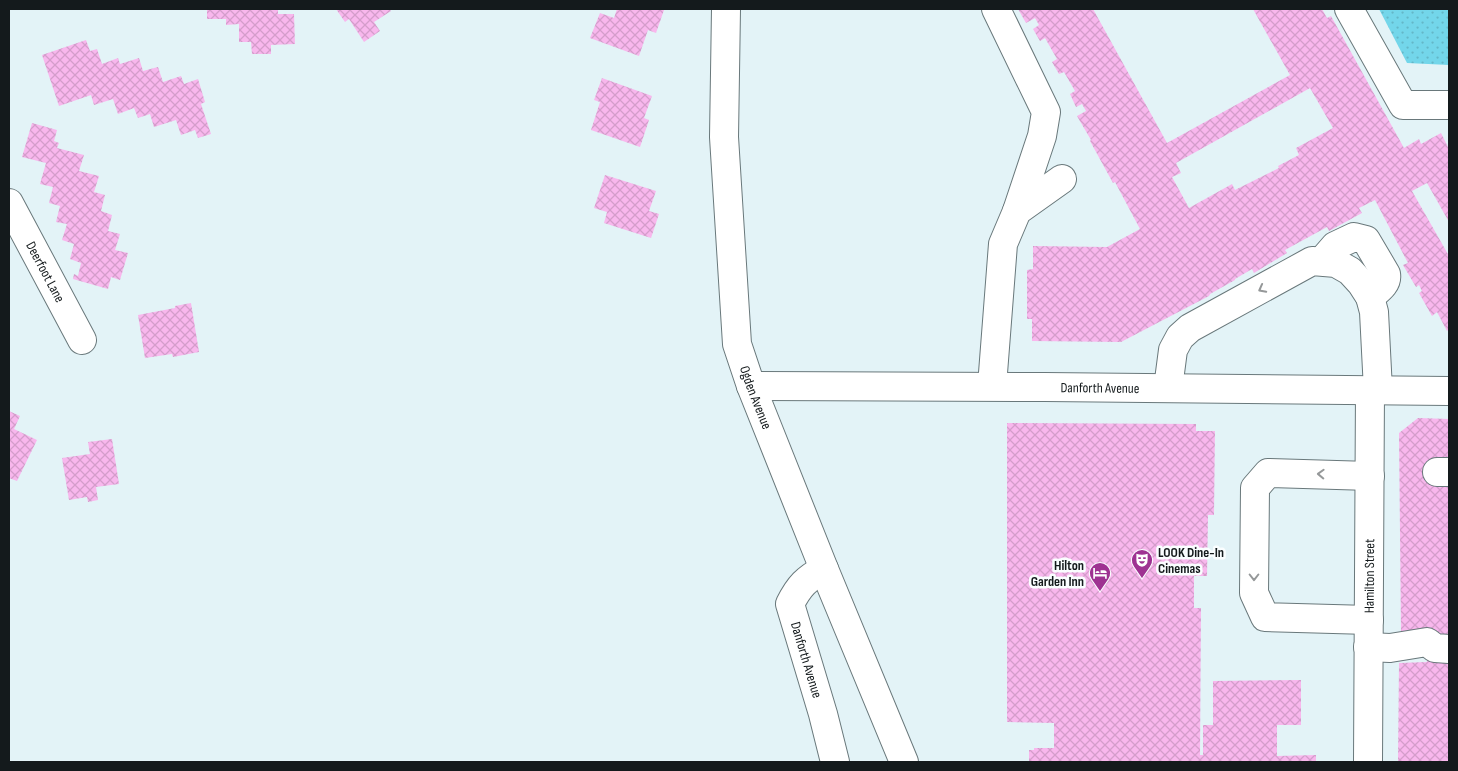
<svg xmlns="http://www.w3.org/2000/svg" width="1458" height="771" viewBox="0 0 1458 771" font-family="'Sofia Sans Condensed',sans-serif">
<style>
.park{fill:url(#park-dots)}
.building{fill:url(#building-cross-hatch);fill-rule:evenodd}
.lines{fill:none;stroke-linecap:round;stroke-linejoin:round}
.minor-casing{stroke:#69787b;stroke-width:30}
.minor{stroke:#fff;stroke-width:28}
.oneway{stroke:#959899}
.labels{text-anchor:middle;dominant-baseline:central;stroke-width:5;stroke-linejoin:round;paint-order:stroke}
.street-label{font-size:14px;fill:#141a1c;stroke:#fafeff}
.poi-label{font-size:14px;font-weight:bold;fill:#141a1c;stroke:#fafeff;text-anchor:start}
</style>
<defs>
<pattern id="park-dots" width="8" height="8" patternUnits="userSpaceOnUse" patternTransform="scale(1.25)"><rect width="8" height="8" fill="#73d6ea"/><path d="M2 2h.1M6 6h.1" fill="none" stroke="#63b7c8" stroke-width="1.8" stroke-linecap="round"/></pattern>
<pattern id="building-cross-hatch" width="8" height="8" patternUnits="userSpaceOnUse" patternTransform="scale(1.25)"><rect width="8" height="8" fill="#f8b7ed"/><path d="M0 0l8 8M0 8l8-8" fill="none" stroke="#d49dcb"/></pattern>
</defs>
<rect width="100%" height="100%" fill="#e3f3f7"/>
<!-- park -->
<path class="park" d="M1379,9H1449V65L1407,63Z"/>
<!-- building -->
<path class="building" d="M207,9H278V14H294L295,44L271,45V54H252L251,42H239V24L226,25V19H207Z
M336,9H389L391,11L374,22L380,31L364,42L349,19L345,22Z
M617,9H660L664,10L656,33L648,30L639,56L590,38L600,13L614,18Z
M1018,9H1093L1167,143L1290,75L1253,9H1322L1327,18L1331,16L1404,148L1419,139L1421,144L1441,133L1449,149V222L1427,183L1412,191L1449,256V329L1447,331L1437,312L1432,316L1419,293L1422,291L1419,285L1416,287L1403,265L1408,263L1375,200L1359,208L1362,213L1329,231L1327,227L1285,250L1287,253L1254,273L1252,269L1235,279V280L1210,294L1209,296L1121,342L1032,341V319H1027V270L1033,269V246L1107,247L1140,229L1115,182L1113,183L1090,141L1091,140L1077,116L1086,111L1082,104L1076,107L1070,94L1075,91L1064,72L1059,74L1052,62L1057,59L1045,38L1040,41L1033,29L1039,25L1035,18L1026,23ZM1310,88L1333,128L1296,148L1299,155L1278,166L1279,168L1235,190L1232,184L1189,208L1172,177L1181,173L1176,163Z
M86,40L90,51L97,49L102,64L118,58L120,64L139,58L143,71L158,67L163,82L181,76L184,84L198,79L205,102L201,104L211,134L198,138L195,130L181,135L176,120L154,127L150,114L138,118L134,108L118,114L113,99L94,105L91,95L59,106L42,55Z
M602,78L652,96L644,118L649,120L640,147L591,130L600,102L594,100Z
M32,123L57,130L54,141L59,143L57,148L84,155L79,171L99,176L94,192L105,195L101,211L112,215L108,231L120,234L115,250L128,253L120,280L111,277L108,289L73,279L74,274L78,276L81,263L70,259L74,244L62,240L67,224L56,222L60,206L49,203L53,187L40,184L46,163L22,157Z
M605,175L656,191L649,211L659,214L651,238L604,223L607,212L594,208Z
M191,303L199,352L173,357L172,354L145,358L138,315L175,308V306Z
M9,411L20,416L14,429L37,440L17,481L9,478Z
M1418,418L1449,419V762H1398L1399,663L1427,662V633L1401,634L1399,433Z
M1007,423L1196,424V431H1215L1214,515H1208L1207,576H1194V608H1201L1200,755H1203V725H1213V681L1301,680V725H1277V756L1316,755V762H1029V750H1034V748H1054V723L1007,722Z
M112,439L119,484L96,487L98,500L88,502L87,497L69,500L62,458L90,454L88,442Z"/>
<g class="lines">
<!-- minor casing -->
<g class="minor-casing">
<g id="minor">
<path id="s1" d="M726,9L724,137L737,344L751,386L824,569L904,762"/>
<path d="M996,9L1046,112L1042,136L1017,211"/>
<path d="M1349,9L1403,105H1449"/>
<path id="s2" d="M9,203L82,340"/>
<path d="M1322,261L1335,246L1354,237L1366,240L1386,274C1388,284 1378,290 1370,297"/>
<path id="s3" d="M751,386L1045,387L1449,391"/>
<path d="M992,386L1003,244L1017,211L1062,179"/>
<path d="M1168,388L1173,350L1180,337L1190,328L1312,261L1336,263L1350,271L1361,283L1370,297L1374,312L1378,390"/>
<path d="M1437,472H1449"/>
<path id="s4" d="M824,569C806,579 799,586 790,604L823,714L835,762"/>
<path d="M1369,620L1265,617L1254,593L1255,488L1268,473L1370,476"/>
<path d="M1368,647L1390,648L1427,642L1435,648L1449,649"/>
<path id="s5" d="M1368,762L1370,390"/>
</g>
</g>
<!-- minor -->
<use href="#minor" class="minor"/>
</g>
<!-- one-way arrows -->
<defs><path id="oneway-chevron" d="M-2-3.5L2.5 0L-2 3.5" fill="none" stroke-width="1.6" stroke-linecap="round" stroke-linejoin="round" transform="scale(1.25)"/></defs>
<g class="oneway">
<use href="#oneway-chevron" transform="translate(1262 289) rotate(152)"/>
<use href="#oneway-chevron" transform="translate(1321 474) rotate(-178)"/>
<use href="#oneway-chevron" transform="translate(1254 577) rotate(90)"/>
</g>
<!-- icons -->
<defs>
<g id="theatre-pin" transform="scale(1.125)"><path d="M0 17L-7.5 6A9.5 9.5 0 1 1 7.5 6Z" fill="#9e3292" stroke="#fafeff"/><path d="M-5-5.5Q0-4 5-5.5V0Q5 5 0 6Q-5 5-5 0ZM-3.3-2.5H-1v1.5H-3.3ZM1-2.5H3.3v1.5H1ZM-2.8 1Q0 5.5 2.8 1Z" fill="#fff"/></g>
<g id="hotel-pin" transform="scale(1.125)"><path d="M0 17L-7.5 6A9.5 9.5 0 1 1 7.5 6Z" fill="#9e3292" stroke="#fafeff"/><path d="M-6-4.5h1.5V1H6V5H4.5V3h-9V5H-6ZM-4 0a1.8 1.8 0 1 1 3.6 0ZM.5 0V-2.5h3Q6-2.5 6 0Z" fill="#fff"/></g>
</defs>
<g fill-rule="evenodd">
<use href="#theatre-pin" x="1142" y="560"/>
<use href="#hotel-pin" x="1100" y="573"/>
</g>
<g class="labels">
<!-- street labels -->
<g class="street-label">
<text stroke="none"><textPath href="#s2" startOffset="78">Deerfoot Lane</textPath></text>
<text stroke="none"><textPath href="#s3" startOffset="349">Danforth Avenue</textPath></text>
<text stroke="none"><textPath href="#s1" startOffset="392">Ogden Avenue</textPath></text>
<text stroke="none"><textPath href="#s5" startOffset="186">Hamilton Street</textPath></text>
<text stroke="none"><textPath href="#s4" startOffset="108">Danforth Avenue</textPath></text>
</g>
<!-- poi labels -->
<g class="poi-label">
<text x="1158" y="552">LOOK Dine-In<tspan x="1158" dy="16">Cinemas</tspan></text>
<text x="1084" y="565" text-anchor="end">Hilton<tspan x="1084" dy="16">Garden Inn</tspan></text>
</g>
</g>
<!-- border -->
<rect width="1458" height="771" fill="none" stroke="#141a1c" stroke-width="20"/>
</svg>
